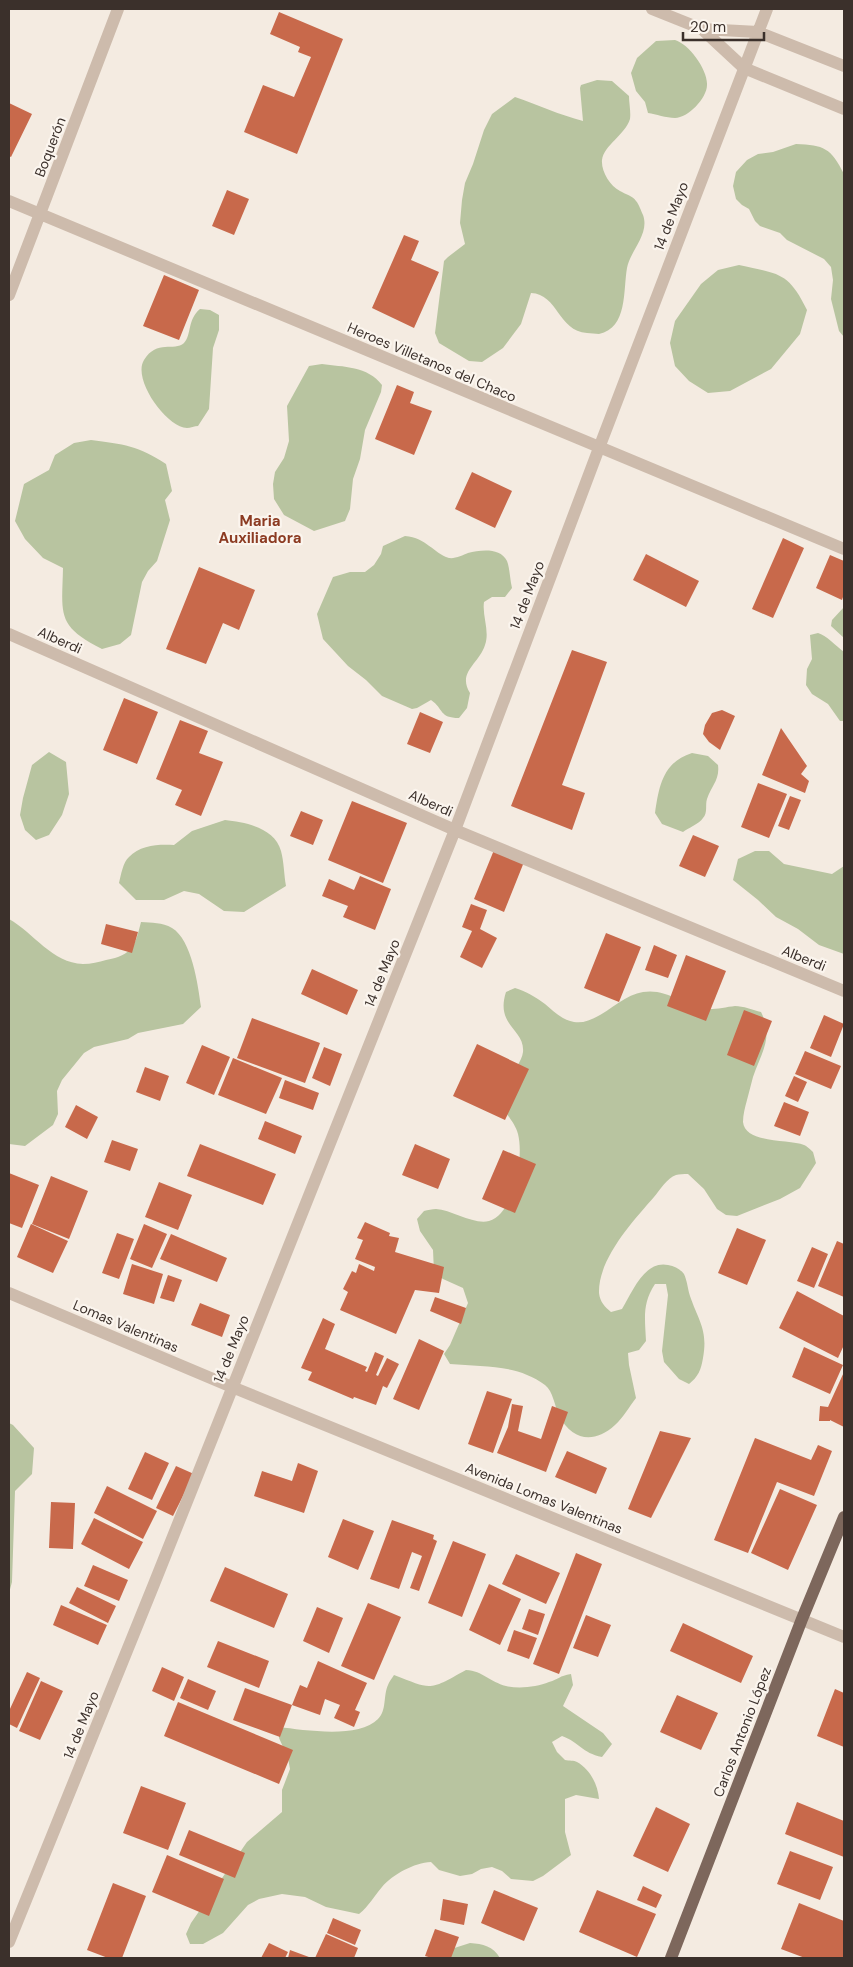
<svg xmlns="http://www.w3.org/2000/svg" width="853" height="1967" viewBox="0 0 853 1967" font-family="'DM Sans',sans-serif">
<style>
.green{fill:#b8c4a0}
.building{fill:#c8694b}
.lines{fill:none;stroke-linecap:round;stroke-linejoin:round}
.minor{stroke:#cdbbac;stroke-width:12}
.major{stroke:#7d675c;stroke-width:12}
.labels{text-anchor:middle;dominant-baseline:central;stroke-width:4.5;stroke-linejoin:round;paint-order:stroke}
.street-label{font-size:14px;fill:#3b302b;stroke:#fbf5ee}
.neighbourhood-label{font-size:15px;font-weight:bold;fill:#8c3b22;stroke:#fbf5ee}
</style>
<rect width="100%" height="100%" fill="#f4ebe1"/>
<!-- green -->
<path class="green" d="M675,40C689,44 708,70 707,85C707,98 688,118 675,118C666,118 656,114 648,113L645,102L636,91L631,73L637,58L656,41Z
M597,80L612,81L629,96C629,103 631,112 630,119C625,135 604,145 602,160C601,171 610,186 620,191C625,194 633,196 636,201C639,204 641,211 643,215C650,234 630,251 627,268C623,290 628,328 599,334C595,334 591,333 587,333C558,331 558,294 531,293L521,324L503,348L482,362L469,361L439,343L435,333L444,261L448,257L465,244L460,223L462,200L465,183L473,164L484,130L492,114L515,97C538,105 560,115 583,121L580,88L581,85Z
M796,144C824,145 831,148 844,174V337L839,331L831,299L833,280L831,267L824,259L787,240L780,233L760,226L755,221L749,209L742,205L736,199L733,186L736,172L747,160L758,154L773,152Z
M739,265C778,274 788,271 807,310L800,334L771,369L730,391L708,393L689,381L675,366L670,343L675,321L701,284L718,270Z
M200,309L210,310L219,315V330L213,348L209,409L198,426C195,426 190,428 187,428C166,427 132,379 144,360C157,339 174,352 184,343C192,334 187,320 200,309Z
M322,364C343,367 368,366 382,385L381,392L365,430L360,459L353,479L350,509L345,521L314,531L284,515L274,499L273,484L275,472L284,458L289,441L287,406L309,366Z
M91,440C123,444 139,446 166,464L172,491L165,500L170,520L157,561L148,571L142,582L131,635L120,644L102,649C56,626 62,614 63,568L43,558L25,539L15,521L24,484L49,470L55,455L74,443Z
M405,536C427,538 433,553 449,558C455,559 463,555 468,553C480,550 500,547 507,561C510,569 510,580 512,588L505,597H492L484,602C482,616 490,631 485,645C479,664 457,672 470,693L467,708L459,718C439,718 444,709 431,700L417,708L412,709L382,696L366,680L348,666L323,639L317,614L333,577L350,572H365L374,565L381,554L383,546Z
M844,607V638L831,626L832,620Z
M818,633C826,635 836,646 844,652V721H840L828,704L812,694L806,685L807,669L812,659L810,635Z
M49,752L66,762L69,794L62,815L49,835L36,840L25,830L20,815L23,798L32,765Z
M692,753L708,756L718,765C720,780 711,786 707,799C705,805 708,813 703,818C699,824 688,828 683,832L662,824L655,813C659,786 663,762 692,753Z
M225,820C245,822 275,828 281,851C284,862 284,875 286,886L244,912L224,911L199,894L184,891L164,900H136L119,883C121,875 123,862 129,857C140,845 159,844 174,845L192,831Z
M755,851H769L784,864L832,874L844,866V954L819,945L798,929L776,917L758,900L733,880L738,859Z
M9,919C34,933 52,963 83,964C91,964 99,962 106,960C133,955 135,946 141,922C152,923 162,922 172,928C192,940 198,985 201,1007L183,1024L138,1033L128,1039L94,1047L84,1053L62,1080L57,1091L58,1114L53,1125L25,1146L9,1144Z
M515,988C525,991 536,997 545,1004C553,1011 562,1020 574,1022C597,1026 620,995 643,992C666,988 683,1005 705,1009C714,1010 726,1007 735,1006C743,1006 753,1010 761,1012C774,1038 761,1053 753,1077C751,1085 749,1092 747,1100C745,1107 743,1115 743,1122C745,1144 790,1139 804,1145C807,1146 811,1150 813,1152L816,1163L800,1188L780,1199L737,1216L726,1215L717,1209L704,1189L688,1174C684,1174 679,1174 676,1175C667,1178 660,1190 654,1197C633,1221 598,1259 599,1293C600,1302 605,1307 611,1312L622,1309C632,1293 644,1260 668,1265C675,1266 680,1269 684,1274C687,1280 688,1290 690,1296C699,1322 708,1330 703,1358C701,1370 698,1377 689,1384L679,1379L664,1362L662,1351L668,1295L666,1284H655C642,1304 645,1318 646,1341L639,1350L628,1353L629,1365L636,1398C629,1407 623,1418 615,1425C594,1444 573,1441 559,1416C555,1407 553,1391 545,1385C517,1364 483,1367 450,1364L444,1354L450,1345L468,1303L463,1288L443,1279L434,1272L433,1250L420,1231L417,1219L424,1211C428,1210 432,1209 436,1209C452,1210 474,1225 489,1221C515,1213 524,1157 518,1134C516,1126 511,1120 507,1114C507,1104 506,1089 510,1080C513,1071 522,1061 523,1052C525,1029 495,1026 506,992Z
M9,1423L13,1425L34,1448L32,1474L15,1491L12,1582L9,1593Z
M466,1670C483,1671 490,1682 506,1686C519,1689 537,1687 549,1682C559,1679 559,1676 571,1674L573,1685L563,1706L603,1733L612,1744L602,1757C582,1753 579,1742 562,1736L552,1742L557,1752L565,1760C569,1761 574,1760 577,1762C590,1769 598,1785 599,1799L576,1795L565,1799V1832L571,1855L543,1876L533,1881L511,1879L502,1871L492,1867L481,1869L472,1874L460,1876L439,1870L431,1862C414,1863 393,1874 382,1887C374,1896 369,1906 359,1914L326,1907L305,1897L282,1894L259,1899L248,1905L223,1933L203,1944H190L186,1934L191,1923L247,1842L282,1812V1790L290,1769L288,1758L279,1738V1727C304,1730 359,1739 378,1719C387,1710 383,1696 388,1685C389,1682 392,1678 394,1675C433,1690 428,1691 466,1670Z
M470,1943C483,1944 493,1946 500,1958H437L445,1951Z"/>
<!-- building -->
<path class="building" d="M279,12L343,39L297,154L244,132L263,85L294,97L311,57L298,52L300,47L270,34Z
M9,103L32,114L11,157L9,156Z
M227,190L249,199L234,235L212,226Z
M404,235L419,241L411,260L439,272L414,328L372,308Z
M164,275L199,290L179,340L143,326Z
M397,385L414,392L410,403L432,411L414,455L375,439Z
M472,472L512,491L495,528L455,509Z
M783,538L804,548L773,618L752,609Z
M646,554L699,581L686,607L633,580Z
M830,555L844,561V594L842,600L816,588Z
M199,567L255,590L239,630L223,623L206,664L166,649Z
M572,650L607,662L562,785L585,793L572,830L511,806Z
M124,698L158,712L137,764L103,750Z
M722,710L735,716L720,750L709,742L703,734L705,725L712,713Z
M420,712L443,722L430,753L407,744Z
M180,720L208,731L199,753L223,762L201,816L175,805L182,790L156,779Z
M781,728L807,766L801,774L809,781L805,793L762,775Z
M758,783L787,794L769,838L741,827Z
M790,796L801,800L789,830L778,826Z
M352,801L407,823L383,883L328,860Z
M301,811L323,820L313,845L290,836Z
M693,835L719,846L705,877L679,866Z
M494,850L524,862L504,912L474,899Z
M360,876L391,889L375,930L343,917L348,906L322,896L329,879L354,890Z
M471,904L487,910L480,929L497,938L482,968L460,957L472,931L462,927Z
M106,924L138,932L132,953L101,944Z
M606,933L641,947L619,1002L584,988Z
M654,945L677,955L668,978L645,970Z
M686,955L726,971L706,1021L667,1006Z
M312,969L358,990L347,1015L301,994Z
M744,1010L772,1021L754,1066L727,1055Z
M824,1015L844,1024L831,1057L810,1048Z
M252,1018L320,1043L305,1083L237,1058Z
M477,1044L529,1069L505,1120L453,1096Z
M202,1045L230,1057L214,1095L186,1083Z
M324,1047L342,1054L330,1086L312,1078Z
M805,1051L841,1066L831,1089L795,1074Z
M233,1058L282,1078L266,1114L218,1095Z
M145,1067L169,1076L160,1101L136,1092Z
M794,1076L807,1082L798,1102L785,1096Z
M285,1080L319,1093L313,1110L279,1098Z
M784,1102L809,1112L800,1136L774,1126Z
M76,1105L98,1117L87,1139L65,1127Z
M265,1121L302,1136L295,1154L258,1139Z
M112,1140L138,1149L130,1171L104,1162Z
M200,1144L276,1174L263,1205L187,1176Z
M415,1144L450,1159L438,1189L402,1175Z
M503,1150L536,1164L515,1213L482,1199Z
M9,1173L39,1185L22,1228L9,1223Z
M51,1176L88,1191L69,1239L32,1224Z
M159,1182L192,1195L178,1230L145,1217Z
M365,1222L390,1233L389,1236L399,1238L395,1252L444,1267L439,1293L415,1290L396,1334L340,1310L348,1292L343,1289L352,1271L356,1273L359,1264L374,1271L375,1267L355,1259L363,1240L357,1238Z
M31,1224L68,1241L53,1273L17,1257Z
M144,1224L167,1234L152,1268L130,1259Z
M737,1228L766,1240L747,1285L718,1273Z
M117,1233L134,1239L119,1279L102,1273Z
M171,1234L227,1258L217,1282L160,1259Z
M837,1241L844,1244V1297L818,1286Z
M812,1247L828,1254L814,1288L797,1281Z
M132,1264L163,1274L154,1304L123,1294Z
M168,1275L182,1280L174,1302L160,1298Z
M797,1291L844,1316V1345L838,1358L779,1328Z
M435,1297L466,1308L461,1324L430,1311Z
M200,1303L230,1315L222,1337L191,1325Z
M323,1318L335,1324L325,1349L367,1367L365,1371L367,1372L375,1352L384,1356L376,1375L378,1376L387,1358L399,1364L387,1388L383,1386L376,1405L354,1397L353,1399L308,1380L312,1372L301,1368Z
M419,1339L444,1351L419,1410L393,1399Z
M804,1347L843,1365L830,1394L792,1377Z
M844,1372V1427L830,1420V1421H819L820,1406L828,1407Z
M487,1391L512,1399L493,1453L468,1444Z
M512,1404L523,1406L518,1431L541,1439L552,1406L568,1412L546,1472L497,1453L508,1427Z
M660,1431L691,1438L651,1518L628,1509Z
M755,1438L811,1460L818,1445L832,1451L814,1496L777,1482L748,1553L714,1540Z
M567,1451L607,1468L596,1494L555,1477Z
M145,1452L169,1463L152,1500L128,1489Z
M298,1463L318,1471L304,1513L254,1496L262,1471L292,1481Z
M176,1466L194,1474L173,1516L156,1508Z
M107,1486L157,1511L143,1539L94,1513Z
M780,1489L817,1505L788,1570L751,1553Z
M51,1502L75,1503L73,1549L49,1548Z
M94,1518L143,1542L129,1569L81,1544Z
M343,1519L374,1531L358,1570L328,1557Z
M392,1520L434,1535L433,1539L437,1541L419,1591L410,1588L422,1556L412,1552L399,1589L370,1579Z
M453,1541L486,1554L462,1617L428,1603Z
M576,1553L602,1564L559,1674L533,1664Z
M516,1554L560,1573L546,1604L502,1584Z
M93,1565L128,1580L119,1601L84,1586Z
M225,1567L288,1594L274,1628L210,1601Z
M489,1584L521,1599L500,1645L469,1630Z
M77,1587L116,1606L108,1623L69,1603Z
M368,1603L401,1617L374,1680L341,1666Z
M61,1605L107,1625L98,1645L53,1625Z
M317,1607L343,1618L329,1653L303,1641Z
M529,1609L545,1614L538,1635L522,1629Z
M586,1615L611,1625L598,1657L573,1648Z
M683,1623L753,1656L741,1683L670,1651Z
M514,1630L537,1638L529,1659L507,1651Z
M218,1641L269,1661L259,1688L207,1667Z
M318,1661L367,1683L355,1710L360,1712L354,1727L334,1718L340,1705L325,1699L320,1715L292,1705L300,1685L307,1688Z
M162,1667L184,1677L174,1701L152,1691Z
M27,1672L40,1678L17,1728L9,1724V1711Z
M188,1679L216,1691L208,1710L180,1698Z
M41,1681L63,1691L40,1740L19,1731Z
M245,1688L292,1705L280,1737L233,1720Z
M835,1689L844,1693V1747L817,1736Z
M677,1695L718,1713L701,1750L660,1732Z
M178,1702L293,1750L279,1784L164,1736Z
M141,1786L186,1803L168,1850L123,1833Z
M797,1802L844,1821V1857L785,1834Z
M656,1807L690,1824L668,1872L633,1856Z
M189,1830L245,1853L235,1878L179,1855Z
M790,1851L833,1867L820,1900L777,1884Z
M167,1855L224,1879L209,1916L152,1892Z
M113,1883L146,1896L122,1958H108L87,1950Z
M643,1886L662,1895L656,1908L637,1900Z
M494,1890L538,1908L524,1941L481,1923Z
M597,1890L656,1914L637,1957L579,1932Z
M443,1899L468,1904L464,1925L440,1920Z
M799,1903L844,1921V1958H805L781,1949Z
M333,1918L361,1930L355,1945L327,1933Z
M435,1929L459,1937L451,1958H432L425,1956Z
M326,1934L358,1948L354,1958H315Z
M269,1943L288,1952L285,1958H261Z
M290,1950L309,1957V1958H288Z"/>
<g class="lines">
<!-- minor -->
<path class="minor" d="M652,9L702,29L758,32L844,66
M702,29L744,68L844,109
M9,201L844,549
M9,295L118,9
M9,634L455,830L844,991
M9,1293L232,1387L844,1637
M9,1942L154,1584L455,830L599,448L767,9"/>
<!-- major -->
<path class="major" d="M671,1958L802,1619L844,1517"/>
</g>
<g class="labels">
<!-- street labels -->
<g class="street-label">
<text transform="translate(50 147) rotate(-69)">Boquerón</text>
<text transform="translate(671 216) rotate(-69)">14 de Mayo</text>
<text transform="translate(432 362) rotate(23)">Heroes Villetanos del Chaco</text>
<text transform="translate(527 595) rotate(-69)">14 de Mayo</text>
<text transform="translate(60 640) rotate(24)">Alberdi</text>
<text transform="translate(431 803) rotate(24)">Alberdi</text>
<text transform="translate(804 958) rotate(22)">Alberdi</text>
<text transform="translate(382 973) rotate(-68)">14 de Mayo</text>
<text transform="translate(126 1326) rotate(23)">Lomas Valentinas</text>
<text transform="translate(231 1349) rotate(-68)">14 de Mayo</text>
<text transform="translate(544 1498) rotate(22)">Avenida Lomas Valentinas</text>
<text transform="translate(81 1725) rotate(-68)">14 de Mayo</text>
<text transform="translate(742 1732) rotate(-69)">Carlos Antonio López</text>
</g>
<!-- neighbourhood labels -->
<g class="neighbourhood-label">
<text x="260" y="521">Maria<tspan x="260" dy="17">Auxiliadora</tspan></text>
</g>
</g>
<!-- border -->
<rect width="853" height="1967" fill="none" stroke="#3b302b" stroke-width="20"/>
<!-- scale -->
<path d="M683 32v8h81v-8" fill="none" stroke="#3b302b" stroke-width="2.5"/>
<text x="690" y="32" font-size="15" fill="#3b302b" stroke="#fbf5ee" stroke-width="4" paint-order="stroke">20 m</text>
</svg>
